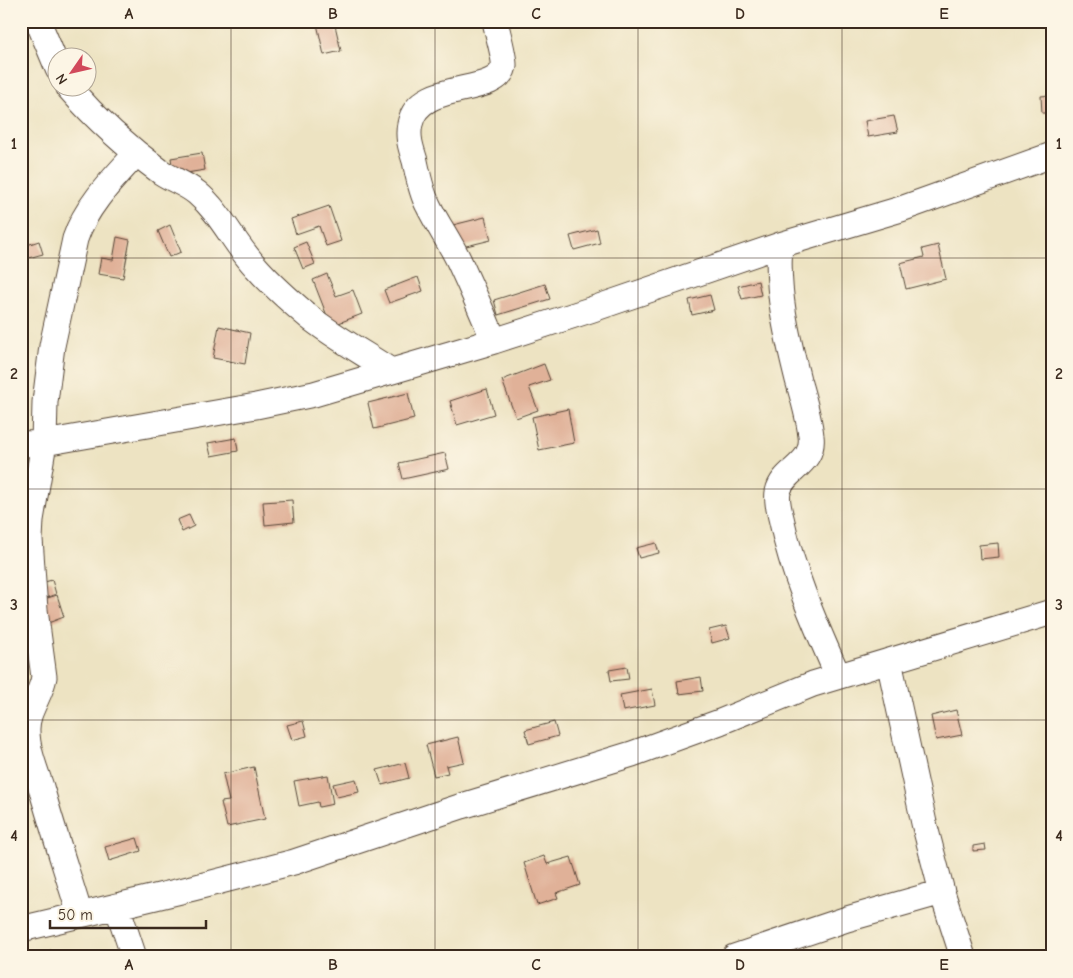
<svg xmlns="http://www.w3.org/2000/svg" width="1073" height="978" viewBox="0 0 1073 978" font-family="'Comic Neue',sans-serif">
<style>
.building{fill:#e0b198}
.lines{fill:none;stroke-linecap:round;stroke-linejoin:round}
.minor-casing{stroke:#564637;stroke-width:27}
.minor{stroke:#fff;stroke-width:25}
.grid{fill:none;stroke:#3b2a1e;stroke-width:1;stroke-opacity:0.55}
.neatline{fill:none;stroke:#3b2a1e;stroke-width:2}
.grid-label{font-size:16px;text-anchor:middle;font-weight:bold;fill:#3b2a1e}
</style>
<rect width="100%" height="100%" fill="#fcf5e5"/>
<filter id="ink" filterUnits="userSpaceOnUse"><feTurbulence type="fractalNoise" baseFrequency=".02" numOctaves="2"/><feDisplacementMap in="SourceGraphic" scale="10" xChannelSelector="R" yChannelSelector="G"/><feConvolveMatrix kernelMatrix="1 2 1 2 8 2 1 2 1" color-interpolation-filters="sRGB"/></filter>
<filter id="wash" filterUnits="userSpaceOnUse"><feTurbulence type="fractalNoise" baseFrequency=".0096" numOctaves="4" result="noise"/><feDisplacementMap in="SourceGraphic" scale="20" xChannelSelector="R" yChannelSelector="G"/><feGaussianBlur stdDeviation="1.12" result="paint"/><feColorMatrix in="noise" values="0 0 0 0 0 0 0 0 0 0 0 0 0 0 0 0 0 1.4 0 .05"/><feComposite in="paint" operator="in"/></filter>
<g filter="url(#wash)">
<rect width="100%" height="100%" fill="#ede3c2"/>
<g id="blocks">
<!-- building -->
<path class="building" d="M329,21H334L341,51L324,55L317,24Z
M1052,95V113H1042L1041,96Z
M894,116L898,132L868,137L865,121Z
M202,153L205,170L174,175L171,158Z
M329,206L341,241L326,246L319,226L296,234L291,219Z
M485,217L491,240L458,248L453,225Z
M170,225L181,252L169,257L158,231Z
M597,229L600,243L574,250L570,236Z
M117,237L130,240L123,278L98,274L101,258L113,260Z
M39,241L43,254L21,260V247Z
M306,242L315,264L303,269L294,247Z
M938,245L946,279L906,289L900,263L924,257L922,249Z
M327,274L336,296L353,290L362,314L331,326L313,280Z
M418,277L423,291L389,303L384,290Z
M758,281L761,295L742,299L738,286Z
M545,284L550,299L498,315L494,300Z
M710,295L714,310L692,315L689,300Z
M219,326L250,333L245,364L213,358Z
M544,364L550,380L529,387L538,410L516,418L502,380Z
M487,389L494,414L457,425L450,401Z
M408,393L414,419L374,429L368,403Z
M568,409L574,443L539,450L532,417Z
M236,438L238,451L211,456L208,443Z
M445,453L449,469L403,479L399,463Z
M292,500L294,522L265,525L263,502Z
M189,515L194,526L182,532L177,520Z
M656,543L659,553L639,558L636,548Z
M998,543L999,557L980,559L979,545Z
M52,580L56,594L43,599L37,584Z
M57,595L64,617L48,623L41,600Z
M726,626L730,638L712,643L709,630Z
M627,667L629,679L611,681L609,670Z
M701,677L703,691L679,694L677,681Z
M652,689L655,705L623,711L620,695Z
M956,710L962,735L936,740L931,716Z
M303,721L307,736L292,740L287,725Z
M554,722L558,736L529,744L525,730Z
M458,737L464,762L446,766L448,773L434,776L426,745Z
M405,763L409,778L382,785L377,770Z
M254,767L265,819L227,827L221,802L229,801L223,774Z
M328,775L333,804L319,807L318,802L299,806L294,781Z
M356,779L359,792L337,797L333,784Z
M137,838L141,851L109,861L105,847Z
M985,844L986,850L973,851V846Z
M544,856L547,864L571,857L580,885L556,893L558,898L537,905L524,863Z
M51,950L53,957H30V956Z"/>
</g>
</g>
<g filter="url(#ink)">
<use href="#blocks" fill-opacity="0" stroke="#564637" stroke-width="1"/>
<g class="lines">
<!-- minor casing -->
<g class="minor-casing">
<path id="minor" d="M38,21L58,69
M69,88C97,120 127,147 161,172C173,180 186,184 197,193C222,214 234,244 256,267C272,285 290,301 309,317C333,336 365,354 391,371
M780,245C776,290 787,336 798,380C803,398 809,417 811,436C815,465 783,469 778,492C776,502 780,513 782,522C793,575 816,626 838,676
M494,341C483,314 471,287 459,261C450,242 437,224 428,205C421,192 418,175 415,161C411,148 407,137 410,124C419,78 497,98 504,66C505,58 497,31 495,21
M21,444L44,443L256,406L314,394L494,341L590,310L780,245L901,209L1052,155
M889,661L924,823L942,892L963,957
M117,906L134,957
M80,915C67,872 53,830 41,787C35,769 27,749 27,731C26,711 41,696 44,677L35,610L30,539L31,520L44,443L45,402L52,346L75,239C86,206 113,179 136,154
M21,929L193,888L294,862L462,806L632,754L720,722L813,684L1052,612
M734,957L847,919L942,892"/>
</g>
<!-- minor -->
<use href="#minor" class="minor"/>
</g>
</g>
<!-- grid -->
<path class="grid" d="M231,21V957M435,21V957M638,21V957M842,21V957M21,258H1052M21,489H1052M21,720H1052"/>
<!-- margin -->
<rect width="1073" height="978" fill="none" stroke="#fcf5e5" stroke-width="55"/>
<!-- north arrow -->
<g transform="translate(72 72) rotate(236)"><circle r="24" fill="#fcf5e5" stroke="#afa495"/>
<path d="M0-4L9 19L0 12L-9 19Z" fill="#d1495b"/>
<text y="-8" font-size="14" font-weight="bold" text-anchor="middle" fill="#3b2a1e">N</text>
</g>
<!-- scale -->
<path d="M50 920v8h156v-8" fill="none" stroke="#3b2a1e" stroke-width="2.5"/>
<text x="58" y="920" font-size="15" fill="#3b2a1e" stroke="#fcf5e5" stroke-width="4" paint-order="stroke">50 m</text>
<rect x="28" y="28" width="1018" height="922" class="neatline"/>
<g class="grid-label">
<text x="129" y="19">A</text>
<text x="333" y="19">B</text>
<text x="536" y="19">C</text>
<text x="740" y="19">D</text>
<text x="944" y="19">E</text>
<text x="14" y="149">1</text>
<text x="1059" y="149">1</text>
<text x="14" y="379">2</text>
<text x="1059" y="379">2</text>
<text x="14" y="610">3</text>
<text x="1059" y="610">3</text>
<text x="14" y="841">4</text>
<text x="1059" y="841">4</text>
<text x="129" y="970">A</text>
<text x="333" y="970">B</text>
<text x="536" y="970">C</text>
<text x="740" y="970">D</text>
<text x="944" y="970">E</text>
</g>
</svg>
